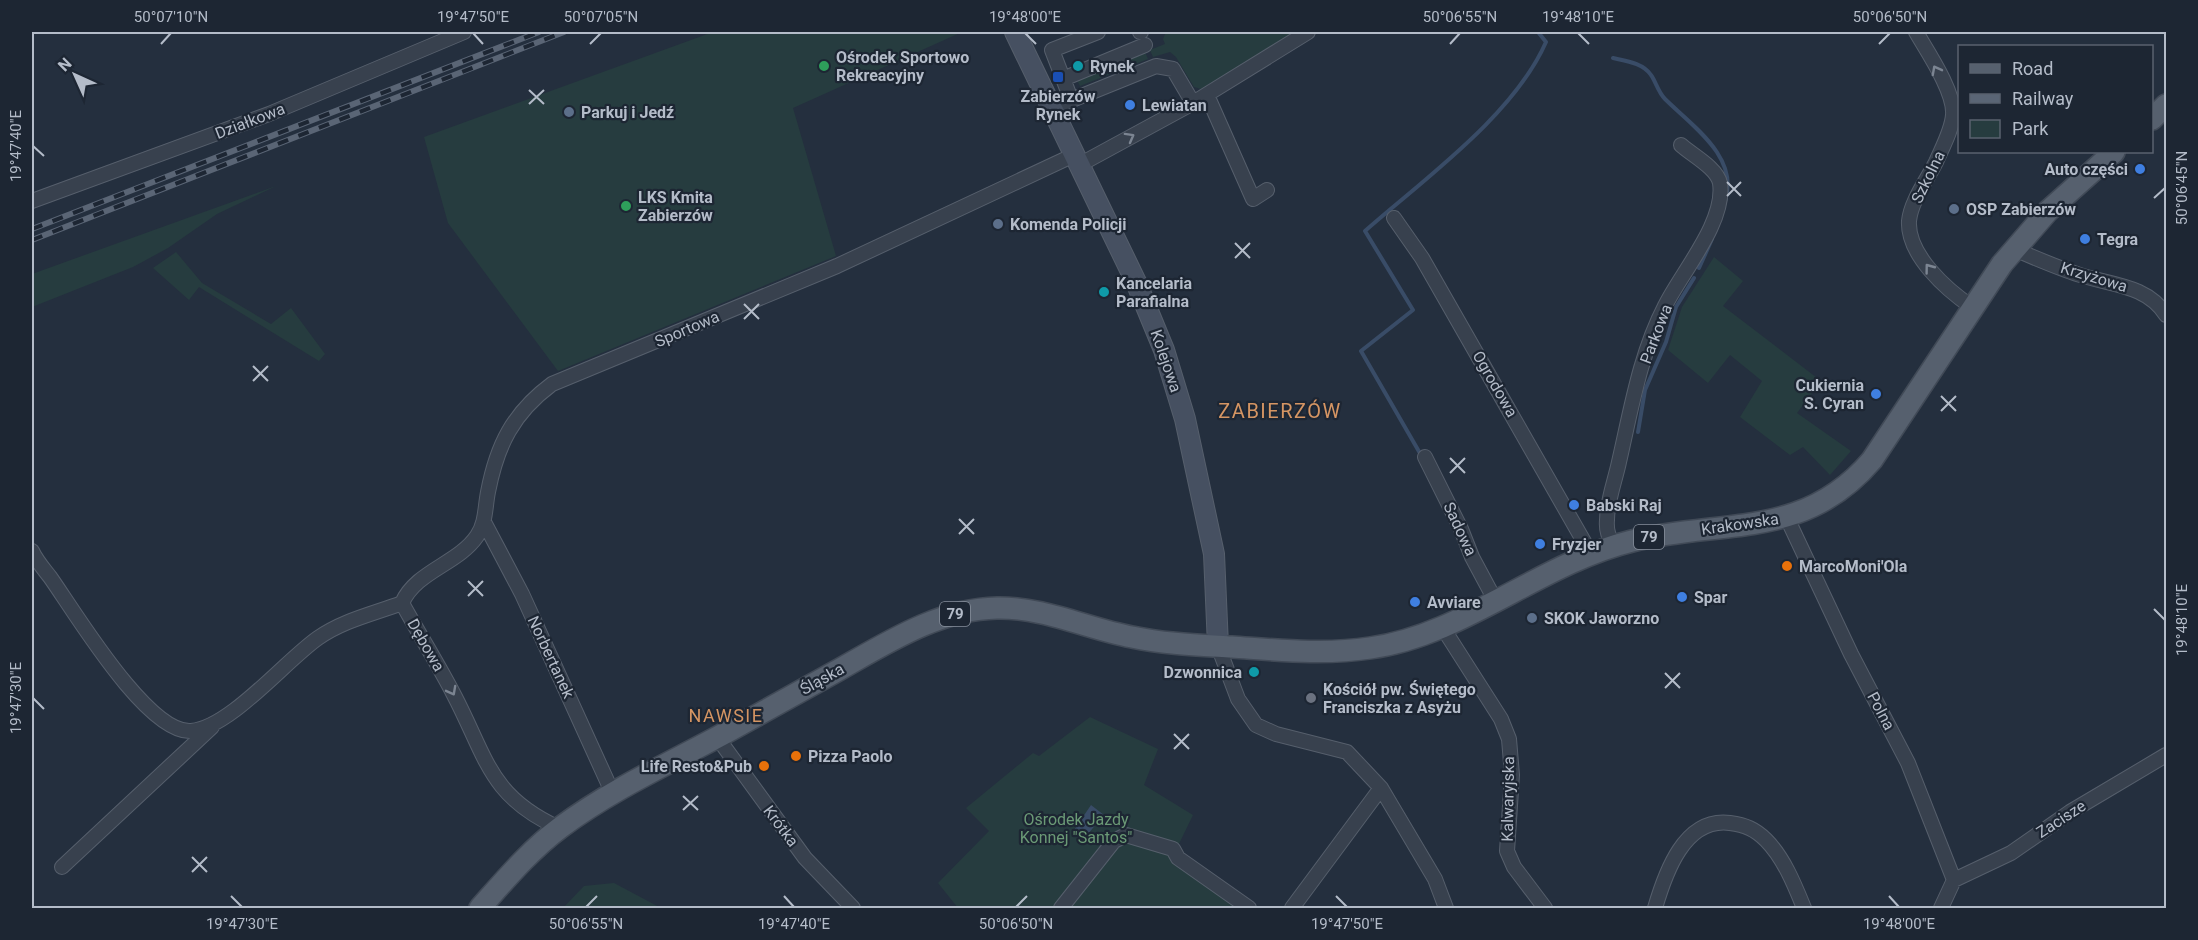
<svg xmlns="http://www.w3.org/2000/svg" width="2198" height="940" viewBox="0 0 2198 940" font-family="Roboto,sans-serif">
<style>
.green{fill:#263c3f}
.water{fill:#394c67}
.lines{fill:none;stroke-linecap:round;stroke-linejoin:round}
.stream{stroke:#394c67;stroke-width:4}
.street-casing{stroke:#565f6c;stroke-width:16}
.secondary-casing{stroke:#565f6c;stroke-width:22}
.primary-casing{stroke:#414a57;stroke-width:24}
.street{stroke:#38414e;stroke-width:14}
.secondary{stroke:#465061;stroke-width:20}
.primary{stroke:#56606e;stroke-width:21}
.rail-casing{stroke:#5a6575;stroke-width:6}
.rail{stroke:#1d2633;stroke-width:4;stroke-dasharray:11;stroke-linecap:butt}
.oneway{stroke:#7c8592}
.ticks{fill:none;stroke:#b4bcc9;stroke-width:2}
.leisure-dot{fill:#2e9e5b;stroke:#1d2633;stroke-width:2}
.culture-dot{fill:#0f9aa8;stroke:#1d2633;stroke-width:2}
.transit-dot{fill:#1a4fb4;stroke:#1d2633;stroke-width:2}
.shop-dot{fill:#3f7fe0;stroke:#1d2633;stroke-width:2}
.service-dot{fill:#5c6f8a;stroke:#1d2633;stroke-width:2}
.food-dot{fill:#e8710a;stroke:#1d2633;stroke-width:2}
.worship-dot{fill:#6b7280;stroke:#1d2633;stroke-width:2}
.labels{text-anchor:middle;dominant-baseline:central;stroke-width:4.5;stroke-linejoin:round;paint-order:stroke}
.shield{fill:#1d2633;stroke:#878f9c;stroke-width:1.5}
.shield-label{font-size:15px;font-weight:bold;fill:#b4bcc9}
.poi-label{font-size:16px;font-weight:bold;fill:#b4bcc9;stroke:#1d2633;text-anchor:start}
.street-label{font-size:16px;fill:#b4bcc9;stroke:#1d2633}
.park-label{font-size:16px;fill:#6b9a76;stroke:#1d2633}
.neighbourhood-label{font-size:18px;letter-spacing:1.5px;fill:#d59563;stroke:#1d2633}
.quarter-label{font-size:20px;letter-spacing:1.5px;fill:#d59563;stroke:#1d2633}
.neatline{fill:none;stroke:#b4bcc9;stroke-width:2}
.ticks-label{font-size:15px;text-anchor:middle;fill:#b4bcc9}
</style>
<rect width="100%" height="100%" fill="#242f3e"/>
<!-- green -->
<path class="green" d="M713,32H962L793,108L836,256L558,371L448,223L424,137Z
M1166,32H1294L1201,89L1194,87L1176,57L1170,52L1153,57L1150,50L1165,44L1163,39Z
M1145,52L1148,59L1080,86L1077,80Z
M276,186L217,214L168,248L133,267L32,307V274Z
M176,252L202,283L271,324L291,308L325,354L319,361L199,287L189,300L153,268Z
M1714,257L1743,281L1723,306L1821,381L1797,413L1851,451L1830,475L1803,447L1790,455L1740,417L1762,381L1730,355L1708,383L1668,350L1682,307Z
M1090,717L1158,749L1144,785L1193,815L1177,848L1240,908H958L938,883L989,831L966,808L1033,753L1039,756Z
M614,883L661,908H563L584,886Z"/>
<!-- water -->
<path class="water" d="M1091,805L1104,815L1087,835L1081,830L1076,837L1072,833Z"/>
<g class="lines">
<!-- stream -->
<path class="stream" d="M1613,58C1626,61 1643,63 1651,75C1656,82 1658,92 1665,99C1691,125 1740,157 1725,201
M1699,268L1712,239
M1638,432L1645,390L1666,342L1676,307L1694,278
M1421,455L1361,351L1413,310L1365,231C1424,179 1514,115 1546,42L1538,32"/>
<!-- street casing -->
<g class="street-casing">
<path id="street" d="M1140,32H1141
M1916,32C1927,51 1955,92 1953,115C1952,130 1942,148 1936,162C1927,180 1911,201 1909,221C1907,255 1947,290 1972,307
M1063,79L1145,45
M1069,94L1052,50L1098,32
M1207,95L1253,199L1267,190
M1052,108L1156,66L1173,69L1193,103
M1079,165L1193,103L1308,32
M32,201L269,114L464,32
M1394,218L1422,258L1591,554
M2014,249C2035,258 2058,268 2080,275C2111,285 2147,285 2166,315
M1425,457L1461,529L1472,557L1495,600
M1787,518L1851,654L1908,763L1954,880L1941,908
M484,522L522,594L613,794
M1613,546C1609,537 1606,530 1607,520C1607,501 1615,481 1619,462C1631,410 1640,354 1665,306C1681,273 1726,222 1720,183C1717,168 1692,155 1681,145
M32,551C36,560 43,568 50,577C73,609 147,734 191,731C230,728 285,661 318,638C344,620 373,614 402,603
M402,603C416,571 458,564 477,536C486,523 485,507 488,492C497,445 513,413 552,384L837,266L1074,155
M402,603C419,634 438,664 454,695C487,758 489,796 559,828
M1441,625L1501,719L1509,739L1512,775L1507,851L1514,867L1545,908
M1218,646L1238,699L1256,725L1276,734L1347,752L1381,788L1435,879L1446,908
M717,737L805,858L853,908
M62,867L212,727
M1954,880L2011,853L2070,812L2166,755
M1061,908L1114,841L1126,835L1173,849L1178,858L1249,908
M1292,908L1381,788
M1655,908C1665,874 1684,817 1730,823C1745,825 1755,829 1766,840C1784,858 1795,886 1804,908"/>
</g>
<!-- secondary casing -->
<g class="secondary-casing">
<path id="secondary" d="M1015,32L1136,282L1164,350L1185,419L1214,554L1218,646"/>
</g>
<!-- primary casing -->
<g class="primary-casing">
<path id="primary" d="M2152,119L2166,105
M480,908C505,880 530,850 561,827C612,789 672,762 727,732C763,712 799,692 835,672C885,644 938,609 997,608C1044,607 1088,629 1132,637C1165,644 1198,645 1232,647C1277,650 1324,655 1370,648C1462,636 1541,563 1632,541C1723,519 1804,540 1872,460L2002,264L2048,211L2114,152"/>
</g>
<!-- street -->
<use href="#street" class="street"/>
<!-- secondary -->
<use href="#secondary" class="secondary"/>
<!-- primary -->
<use href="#primary" class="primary"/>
<!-- rail casing -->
<g class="rail-casing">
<path id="rail" d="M32,229L539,32
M32,240L564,32"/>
</g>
<!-- rail -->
<use href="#rail" class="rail"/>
</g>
<!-- one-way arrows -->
<defs><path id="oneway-chevron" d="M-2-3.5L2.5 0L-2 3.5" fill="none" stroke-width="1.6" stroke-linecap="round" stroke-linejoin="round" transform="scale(1.5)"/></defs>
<g class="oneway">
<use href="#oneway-chevron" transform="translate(1936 70) rotate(-118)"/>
<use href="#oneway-chevron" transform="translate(1130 137) rotate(-29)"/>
<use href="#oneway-chevron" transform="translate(1929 268) rotate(-127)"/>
<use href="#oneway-chevron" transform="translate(452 691) rotate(62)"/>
</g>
<!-- ticks -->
<path class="ticks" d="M473,33L483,44M1025,33L1036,44M1578,33L1589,44M161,44L171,33M590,44L601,33M1450,44L1460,33M1879,44L1890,33M529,90L544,104M529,104L544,90M33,146L44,156M1727,182L1741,196M1727,196L1741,182M2154,198L2165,188M1235,243L1250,258M1235,258L1250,243M744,304L759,319M744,319L759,304M253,366L268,381M253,381L268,366M1941,396L1956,411M1941,411L1956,396M1450,458L1465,473M1450,473L1465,458M959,519L974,534M959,534L974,519M468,581L483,596M468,596L483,581M2154,609L2165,620M1665,673L1680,688M1665,688L1680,673M33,698L44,709M1174,734L1189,749M1174,749L1189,734M683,796L698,810M683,810L698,796M192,857L207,872M192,872L207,857M231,896L242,907M784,896L794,907M1336,896L1347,907M1889,896L1899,907M586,907L597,896M1016,907L1027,896"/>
<!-- markers -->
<g class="leisure-dot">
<circle cx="824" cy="66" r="6"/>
<circle cx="626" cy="206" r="6"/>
</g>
<g class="culture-dot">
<circle cx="1078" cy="66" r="6"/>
<circle cx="1104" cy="292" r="6"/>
<circle cx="1254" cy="672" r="6"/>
</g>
<rect class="transit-dot" x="1052" y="71" width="12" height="12" rx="3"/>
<g class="shop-dot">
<circle cx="1130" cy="105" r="6"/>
<circle cx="2140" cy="169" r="6"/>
<circle cx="2085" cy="239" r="6"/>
<circle cx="1876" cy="394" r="6"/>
<circle cx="1574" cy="505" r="6"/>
<circle cx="1540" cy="544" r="6"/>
<circle cx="1682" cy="597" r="6"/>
<circle cx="1415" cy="602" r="6"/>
</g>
<g class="service-dot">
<circle cx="569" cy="112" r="6"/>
<circle cx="1954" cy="209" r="6"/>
<circle cx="998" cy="224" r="6"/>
<circle cx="1532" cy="618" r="6"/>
</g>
<g class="food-dot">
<circle cx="1787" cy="566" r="6"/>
<circle cx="796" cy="756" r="6"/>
<circle cx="764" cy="766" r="6"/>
</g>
<circle class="worship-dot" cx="1311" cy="698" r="6"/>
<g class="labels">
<!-- shield labels -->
<g class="shield">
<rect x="1634" y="525" width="30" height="24" rx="4.5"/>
<rect x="940" y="602" width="30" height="24" rx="4.5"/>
</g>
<g class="shield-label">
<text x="1649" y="537">79</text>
<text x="955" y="614">79</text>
</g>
<!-- poi labels -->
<g class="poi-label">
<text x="836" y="57">Ośrodek Sportowo<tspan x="836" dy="18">Rekreacyjny</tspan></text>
<text x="1090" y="66">Rynek</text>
<text x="1058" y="96" text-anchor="middle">Zabierzów<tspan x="1058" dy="18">Rynek</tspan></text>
<text x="1142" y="105">Lewiatan</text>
<text x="581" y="112">Parkuj i Jedź</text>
<text x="2128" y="169" text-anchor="end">Auto części</text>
<text x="638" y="197">LKS Kmita<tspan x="638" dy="18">Zabierzów</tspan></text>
<text x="1966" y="209">OSP Zabierzów</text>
<text x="1010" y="224">Komenda Policji</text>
<text x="2097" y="239">Tegra</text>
<text x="1116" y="283">Kancelaria<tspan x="1116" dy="18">Parafialna</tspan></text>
<text x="1864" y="385" text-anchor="end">Cukiernia<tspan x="1864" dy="18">S. Cyran</tspan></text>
<text x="1586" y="505">Babski Raj</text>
<text x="1552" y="544">Fryzjer</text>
<text x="1799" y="566">MarcoMoni'Ola</text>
<text x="1694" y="597">Spar</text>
<text x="1427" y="602">Avviare</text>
<text x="1544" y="618">SKOK Jaworzno</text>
<text x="1242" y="672" text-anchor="end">Dzwonnica</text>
<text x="1323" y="689">Kościół pw. Świętego<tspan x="1323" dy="18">Franciszka z Asyżu</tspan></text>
<text x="808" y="756">Pizza Paolo</text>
<text x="752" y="766" text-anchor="end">Life Resto&amp;Pub</text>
</g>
<!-- street labels -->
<g class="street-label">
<text transform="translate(250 121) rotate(-21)">Działkowa</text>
<text transform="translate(1928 177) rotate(-64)">Szkolna</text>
<text transform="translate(2094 277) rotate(17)">Krzyżowa</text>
<text transform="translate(687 329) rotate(-23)">Sportowa</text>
<text transform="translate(1656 334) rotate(-69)">Parkowa</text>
<text transform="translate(1166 361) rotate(71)">Kolejowa</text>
<text transform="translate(1495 384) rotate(60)">Ogrodowa</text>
<text transform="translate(1740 524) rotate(-8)">Krakowska</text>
<text transform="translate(1460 529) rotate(65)">Sadowa</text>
<text transform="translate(426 645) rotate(60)">Dębowa</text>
<text transform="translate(551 657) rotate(65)">Norbertanek</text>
<text transform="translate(822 679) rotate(-29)">Śląska</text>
<text transform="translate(1881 711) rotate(62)">Polna</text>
<text transform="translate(1508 799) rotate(-89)">Kalwaryjska</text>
<text transform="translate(2061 819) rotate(-33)">Zacisze</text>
<text transform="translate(781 826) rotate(53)">Krótka</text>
</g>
<!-- park labels -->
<g class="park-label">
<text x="1076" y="819">Ośrodek Jazdy<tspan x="1076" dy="18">Konnej "Santos"</tspan></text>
</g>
<!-- neighbourhood labels -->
<g class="neighbourhood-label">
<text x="726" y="715">NAWSIE</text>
</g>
<!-- quarter labels -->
<g class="quarter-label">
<text x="1280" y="411">ZABIERZÓW</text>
</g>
</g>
<!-- border -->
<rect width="2198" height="940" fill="none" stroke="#1d2633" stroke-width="66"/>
<!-- legend -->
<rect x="1958" y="45" width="195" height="108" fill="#1d2633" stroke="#59626f" stroke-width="1.5"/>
<rect x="1970" y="64" width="30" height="9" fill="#56606e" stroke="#59626f" stroke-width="1.5"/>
<text x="2012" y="75" font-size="18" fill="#b4bcc9">Road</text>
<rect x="1970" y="94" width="30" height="9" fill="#5a6575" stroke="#59626f" stroke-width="1.5"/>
<text x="2012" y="105" font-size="18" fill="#b4bcc9">Railway</text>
<rect x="1970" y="120" width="30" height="18" fill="#263c3f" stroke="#59626f" stroke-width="1.5"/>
<text x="2012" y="135" font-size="18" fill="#b4bcc9">Park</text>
<!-- north arrow -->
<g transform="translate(75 75) rotate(315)" stroke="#1d2633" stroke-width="4.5" paint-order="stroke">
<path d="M0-4.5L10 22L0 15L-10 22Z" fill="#b4bcc9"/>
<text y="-9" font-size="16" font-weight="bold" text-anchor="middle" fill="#b4bcc9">N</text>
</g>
<rect x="33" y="33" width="2132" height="874" class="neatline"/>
<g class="ticks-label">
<text x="171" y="22">50°07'10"N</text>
<text x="473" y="22">19°47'50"E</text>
<text x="601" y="22">50°07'05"N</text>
<text x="1025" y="22">19°48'00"E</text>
<text x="1460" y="22">50°06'55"N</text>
<text x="1578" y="22">19°48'10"E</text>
<text x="1890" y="22">50°06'50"N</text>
<text transform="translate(16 146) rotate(-90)" y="5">19°47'40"E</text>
<text transform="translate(2182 188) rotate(-90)" y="5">50°06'45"N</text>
<text transform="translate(2182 620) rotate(-90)" y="5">19°48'10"E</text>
<text transform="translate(16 698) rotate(-90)" y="5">19°47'30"E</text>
<text x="242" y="929">19°47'30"E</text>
<text x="586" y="929">50°06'55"N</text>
<text x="794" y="929">19°47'40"E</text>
<text x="1016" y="929">50°06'50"N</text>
<text x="1347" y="929">19°47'50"E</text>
<text x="1899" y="929">19°48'00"E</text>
</g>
</svg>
